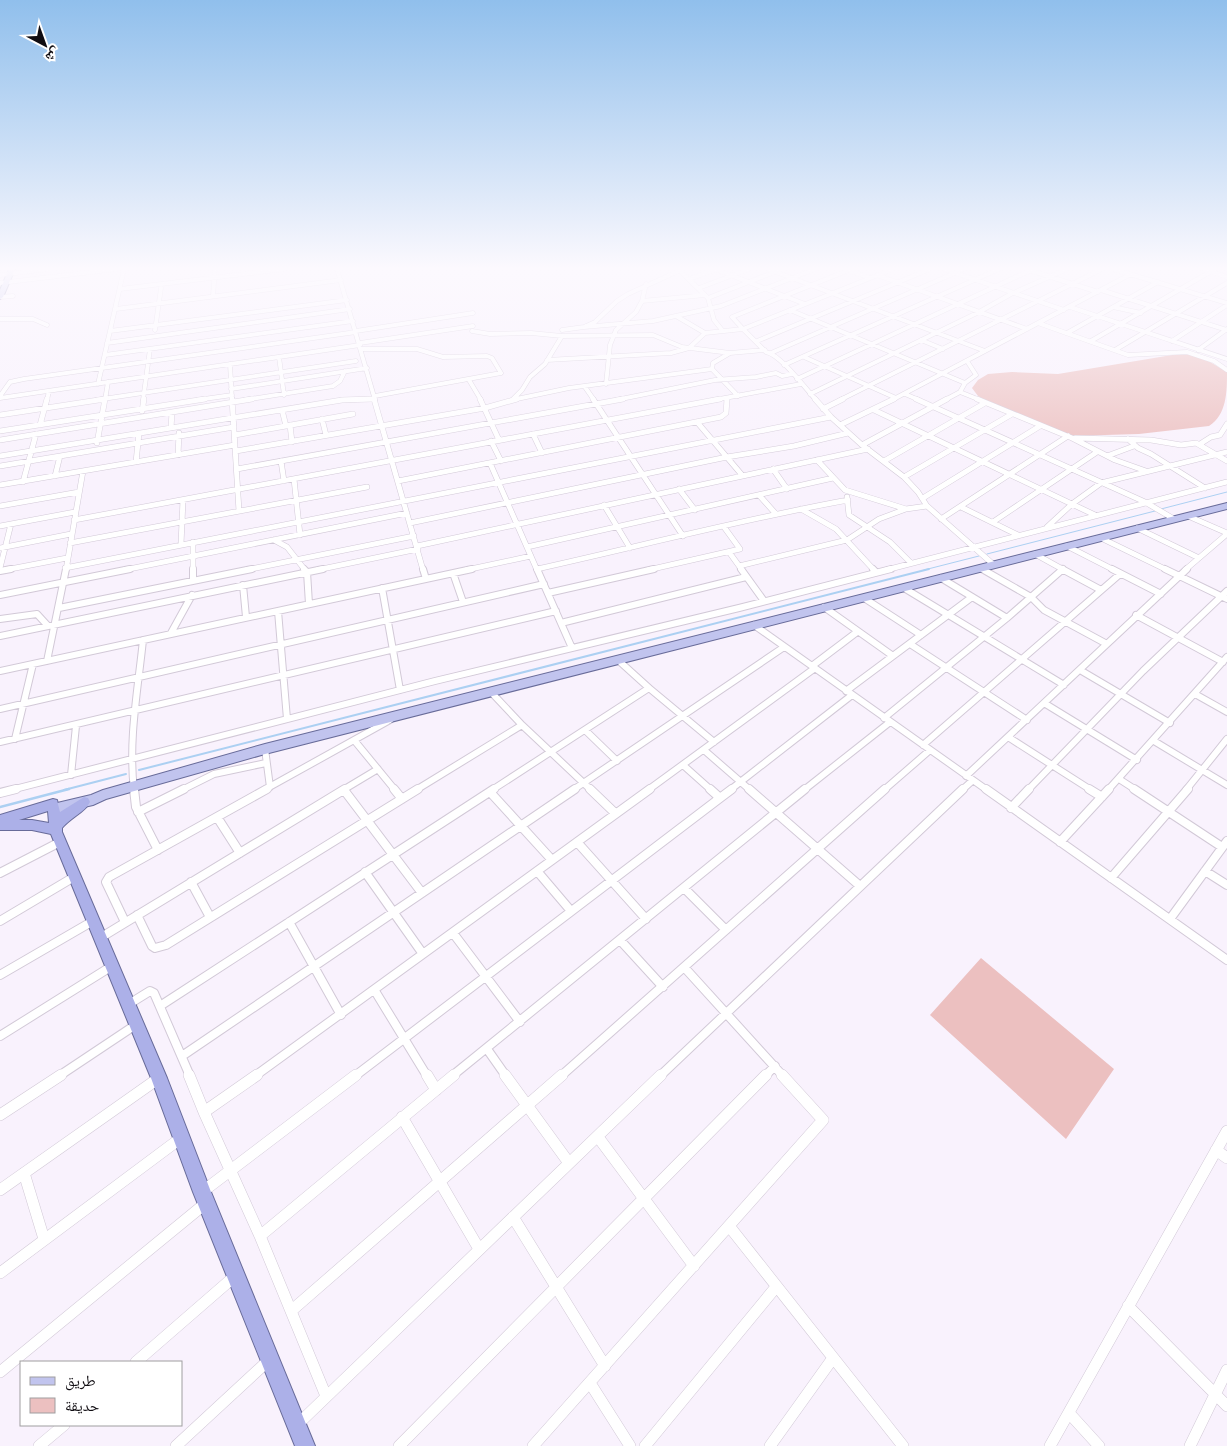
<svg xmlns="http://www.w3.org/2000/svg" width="1227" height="1446" viewBox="0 0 1227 1446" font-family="Inter,'Noto Naskh Arabic',sans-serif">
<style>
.green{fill:#ecc0c0}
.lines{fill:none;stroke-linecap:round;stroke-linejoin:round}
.stream-far2{stroke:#acd0f2;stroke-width:1}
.stream-far1{stroke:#acd0f2;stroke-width:2}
.stream{stroke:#acd0f2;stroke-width:2.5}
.minor-far4-casing{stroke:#d2c9d7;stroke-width:5}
.minor-far3-casing{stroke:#d2c9d7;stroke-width:6}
.minor-far2-casing{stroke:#d2c9d7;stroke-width:8}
.minor-far1-casing{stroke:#d2c9d7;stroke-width:10}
.minor-casing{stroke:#d2c9d7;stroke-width:12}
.primary-casing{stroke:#686b99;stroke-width:2}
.trunk-casing{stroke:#686b99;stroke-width:2}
.minor-far4{stroke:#fff;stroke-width:4}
.minor-far3{stroke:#fff;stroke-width:5}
.minor-far2{stroke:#fff;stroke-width:6}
.minor-far1{stroke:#fff;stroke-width:8}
.minor{stroke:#fff;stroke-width:11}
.primary{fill:#c1c4ee;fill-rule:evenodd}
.trunk{fill:#acb0e8;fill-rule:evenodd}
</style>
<rect width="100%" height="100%" fill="#f9f2fd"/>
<!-- green -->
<path class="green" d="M1184,353L1205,359L1227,372C1227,391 1227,415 1209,426L1139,434L1071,436L984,400L978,396L972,388L978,380L988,374L1012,372L1058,374Z
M981,958L1114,1069L1066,1139L930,1015Z"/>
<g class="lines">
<!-- stream-far2 -->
<path class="stream-far2" d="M1161,509L1227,492
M987,554L1155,511
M924,570L979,556"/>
<!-- stream-far1 -->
<path class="stream-far1" d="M139,770L929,569
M64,790L126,774"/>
<!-- stream -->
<path class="stream" d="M0,807L69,789"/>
<!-- minor-far4 casing -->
<g class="minor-far4-casing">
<path id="minor-far4" d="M337,269L375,400
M678,269L708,298L714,320L722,330
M715,269L805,304
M768,269L985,351
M845,269L870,278
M944,269L1064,310
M1113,269L1227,303
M1204,269L1227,277
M1029,270L1098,292
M0,275L48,269
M877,275L1027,329
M689,279L717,269
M0,283L117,269
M699,288L749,269
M120,289L284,269
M1101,290L1227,330
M213,296L215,269
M0,297L13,296
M708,298L782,269
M642,301L705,295
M1070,307L1227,359
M1113,307L1141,313
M116,309L341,280
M790,310L965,383
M676,316L705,333
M0,319H33L47,325
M1038,323L1128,355L1187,352L1214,361L1227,370
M584,327L653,321L721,306L815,269
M743,329L732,317L849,270
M155,330L161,288
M562,330L584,327L595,322L617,301L628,294L683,269
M110,331L347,300
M356,331L473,313
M472,331L490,334L531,333L562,336L653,335L682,347L730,353
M1067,333L1158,282
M921,340L943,349
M757,341L930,269
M1091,341L1215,269
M1172,341L1227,305
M107,343L350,309
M360,343L473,326
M361,349H417L443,357L487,356L492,358L501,373L375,396
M1115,350L1227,283
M1198,350L1227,329
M771,353L964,269
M105,355L353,321
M279,357L284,395
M804,357L896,398
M547,360L671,353L689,348L705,333L743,329
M230,364L232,400
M784,365L999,269
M797,379L1033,269
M469,380L481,400
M98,384L124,269
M606,384L610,345L616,330L636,312L642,301L646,284
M585,387L594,400
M231,389L367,368
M960,392L980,400
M810,394L979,312L1011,294L1067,269
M905,394L919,400
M0,396L10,382L24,379L356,332
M738,396L712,369L713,363L730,353L765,350
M0,398L360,345
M47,400L49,391
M96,400L356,361
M105,400L108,382
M143,400L150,349
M197,400L232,395
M244,400L333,386L340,381L345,371
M340,400L375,399
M512,400L522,390L530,377L545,364L562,336
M512,400L569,388L712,369
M616,400L715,380L756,377L776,373L782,376L792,374
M714,400L801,384
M727,400V398
M816,400C805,388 781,355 766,352L743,329L893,269
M840,400L1102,269
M892,400L1131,274
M945,400L960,392L965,383L976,375L967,361"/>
</g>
<!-- minor-far3 casing -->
<g class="minor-far3-casing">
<path id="minor-far3" d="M232,399L239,511
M374,399L423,570
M480,399L499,440
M593,399L683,536
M815,399L831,417L862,445L904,477L918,492L927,506L994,565
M916,399L1145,502L1174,519
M977,399L1072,438L1115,460L1146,471
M823,409L843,399
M282,410L286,426
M874,410L1095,515
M142,411L144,399
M0,415L105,399
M322,419L326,435
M697,422L742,475
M40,425L47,399
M290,425L292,442
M840,425L894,399
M171,428L172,412
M0,431L205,399
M533,434L542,453
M235,435L353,414
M1075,438L1151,440L1181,445L1196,443L1227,461
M1128,439L1138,448L1151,454L1205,488
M0,440L252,399
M491,441L501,461
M97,443L105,399
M1200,444L1211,437L1220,435L1227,424
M862,445L947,399
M236,451L485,408L517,399
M178,455L179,433
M0,456L342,400L371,399
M1107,456L1134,446
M817,460L845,490L906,509L927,506
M281,461L284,481
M884,461L985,403
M136,462L139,433
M490,463L537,570
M0,466L234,427
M237,469L623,399
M773,469L787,489
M55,476L60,456
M904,477L1012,414
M294,479L300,535
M398,481L721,417L726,413L727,399
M23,482L36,434
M0,485L235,445
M679,489L695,510
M759,495L775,513
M847,497L849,515L890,542L910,562
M923,498L1040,426
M604,505L630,548
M0,506L79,492
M961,507L1018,535
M801,509L836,529L874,570
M1188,516L1227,533
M941,519L1068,436
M74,520L720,399
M993,522L1097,452
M410,523L727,457L794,446L848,433
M0,526L75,512
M1047,527L1072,504L1101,483L1227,452
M1137,528L1199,558
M1101,538L1167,570
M274,540L287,547L305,570
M193,542V570
M70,543L367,487
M181,544L183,500
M417,546L868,449
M1067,546L1114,570
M527,547L833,478
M0,548L71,534
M729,552L742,570
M1035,554L1064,570
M739,566L847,540L879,519L906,509
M0,568L11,524
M65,568L831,417
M981,568L985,570
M537,569C640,546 744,519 848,500
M5,570L67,558
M66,570L83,471
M124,570L407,513
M246,570L414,536
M317,570L418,549
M466,570L531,556
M648,570L740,549L724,527
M886,570L1227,482
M1185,570L1227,534"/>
</g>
<!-- minor-far2 casing -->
<g class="minor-far2-casing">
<path id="minor-far2" d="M193,569V580
M304,569L307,572L309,604
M423,569L426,579
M537,569L572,648
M741,569L764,601
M873,569L876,572
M982,569L1031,597L1044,610L1105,643
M1062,569L1101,590
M1112,569L1161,594
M1165,569L1227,599
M0,571L11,569
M453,573L463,602
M941,578L1007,618
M243,585L246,617
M382,588L400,690
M904,588L1064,685
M548,593L654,569
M0,595L130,569
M864,598L921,635
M824,607L893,656
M59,608L252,569
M278,611L287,719
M1136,615L1223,662
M0,619L37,614L48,626
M561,623L746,577
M754,625L987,790
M171,633L192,595
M0,636L323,569
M910,644L1027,720
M47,661L66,569
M812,666L857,632
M1080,670L1170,723
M0,671L472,569
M649,688L714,742
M846,691L972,597
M491,692L522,725L591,790
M1195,694L1227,712
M1044,703L1137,760
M0,709L544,584
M884,718L1007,618L1063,569
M585,730L617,761
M1008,737L1091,790
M15,739L33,664
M354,740L395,790
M1154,741L1227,785
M0,742L556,611
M923,745L1120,574
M265,749L270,787
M704,750L750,790
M683,765L711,790
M71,775L76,726
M966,776L1187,569
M1119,779L1136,790
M11,790L435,681L739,608L891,569
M134,790C128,741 138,689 143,640
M182,790L214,774L266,763
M264,790L390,720
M343,790L378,769
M416,790L522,725
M492,790L649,688L618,660
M573,790L784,647
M648,790L815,668
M730,790L852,695
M804,790L890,722
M884,790L930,750
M962,790L972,781
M1028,790L1143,671L1227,591
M1108,790L1227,657
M1186,790L1227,739"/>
</g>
<!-- minor-far1 casing -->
<g class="minor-far1-casing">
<path id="minor-far1" d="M134,789L136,807L158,850
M394,789L402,799
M590,789L615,813
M749,789L860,886
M986,789L1227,960
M1089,789L1102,797
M1134,789L1222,847
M344,790L422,893
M490,792L552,860
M0,793L16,789
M720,798L732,789
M1011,808L1029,789
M138,812L184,789
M217,817L240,853
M577,842L646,919
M1060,842L1109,789
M537,871L571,911
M1205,871L1227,885
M365,872L423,954
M0,873L60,842
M1111,878L1188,789
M191,882L210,917
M684,888L726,930
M137,915L152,946L155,948L166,945L418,789
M1170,919L1227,841
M0,921L74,877
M125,922L106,882L109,877L267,789
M289,922L341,1015
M453,933L520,1022
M100,938L345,789
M620,940L663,987
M684,967L783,1076
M0,975L93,921
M375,991L427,1076
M129,1004L150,991L154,993L190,1076
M160,1006L494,789
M0,1036L112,966
M487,1049L506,1076
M182,1056L575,789
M59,1076L137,1024
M255,1076L650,789
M355,1076L720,798L710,789
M452,1076L805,789
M561,1076L885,789
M660,1076L963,789
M765,1076L775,1066"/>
</g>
<!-- minor casing -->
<g class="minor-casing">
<path id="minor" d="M189,1075L204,1112L260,1236L326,1396
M427,1075L436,1090
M505,1075L569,1163
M204,1112L257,1075
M0,1115L61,1075
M402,1117L479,1249
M598,1137L694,1266
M1216,1150L1227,1158
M24,1173L44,1239
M0,1190L159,1078
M202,1192L356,1075
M513,1217L605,1366
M729,1226L903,1446
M260,1236L454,1075
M0,1273L181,1138
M1128,1306L1227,1406
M291,1311L562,1075
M136,1362L235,1276
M0,1372L206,1203
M590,1383L630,1446
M1069,1413L1099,1446
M297,1425L661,1075
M39,1446L64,1425
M176,1446L269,1360
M399,1446L766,1075
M533,1446L823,1120L782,1075
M645,1446L776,1287
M770,1446L833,1358
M1050,1446L1227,1131
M1190,1446L1227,1370"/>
</g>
<!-- primary casing -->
<g class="primary-casing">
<path id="primary" d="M9,269H15L3,297L0,299V290Z
M1227,503V509L265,754L106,799L93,805L53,814L49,813L47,809L49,805L53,804L91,795L103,790L265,744Z"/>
</g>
<!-- trunk casing -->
<g class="trunk-casing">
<path id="trunk" d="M84,797L88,798L90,802C85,812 70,818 62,828V832L167,1078L211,1192L315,1446H295L193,1192L151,1078L51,834L32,830H0V815L53,799L57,800L60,812ZM48,811L49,823L32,820H19Z"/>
</g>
<!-- minor-far4 -->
<use href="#minor-far4" class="minor-far4"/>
<!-- minor-far3 -->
<use href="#minor-far3" class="minor-far3"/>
<!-- minor-far2 -->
<use href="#minor-far2" class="minor-far2"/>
<!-- minor-far1 -->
<use href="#minor-far1" class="minor-far1"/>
<!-- minor -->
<use href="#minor" class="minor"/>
<!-- primary -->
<use href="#primary" class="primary"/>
<!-- trunk -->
<use href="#trunk" class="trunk"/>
</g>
<!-- sky -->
<linearGradient id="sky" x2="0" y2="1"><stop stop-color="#90bfec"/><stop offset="0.57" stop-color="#fcf9fe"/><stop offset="1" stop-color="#fcf9fe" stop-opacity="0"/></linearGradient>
<rect width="1227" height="471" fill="url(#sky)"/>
<!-- legend -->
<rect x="20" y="1361" width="162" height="65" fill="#ffffff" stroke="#9f9ea0"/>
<rect x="30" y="1377" width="25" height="8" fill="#c1c4ee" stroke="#9f9ea0"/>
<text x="65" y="1386" font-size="15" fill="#100d12">طريق</text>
<rect x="30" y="1398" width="25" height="15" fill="#ecc0c0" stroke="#9f9ea0"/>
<text x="65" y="1411" font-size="15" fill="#100d12">حديقة</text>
<!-- north arrow -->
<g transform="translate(45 45) rotate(139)" stroke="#ffffff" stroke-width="4" paint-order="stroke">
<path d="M0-4L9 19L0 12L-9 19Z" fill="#100d12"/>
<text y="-8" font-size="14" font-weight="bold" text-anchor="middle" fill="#100d12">ش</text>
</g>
</svg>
